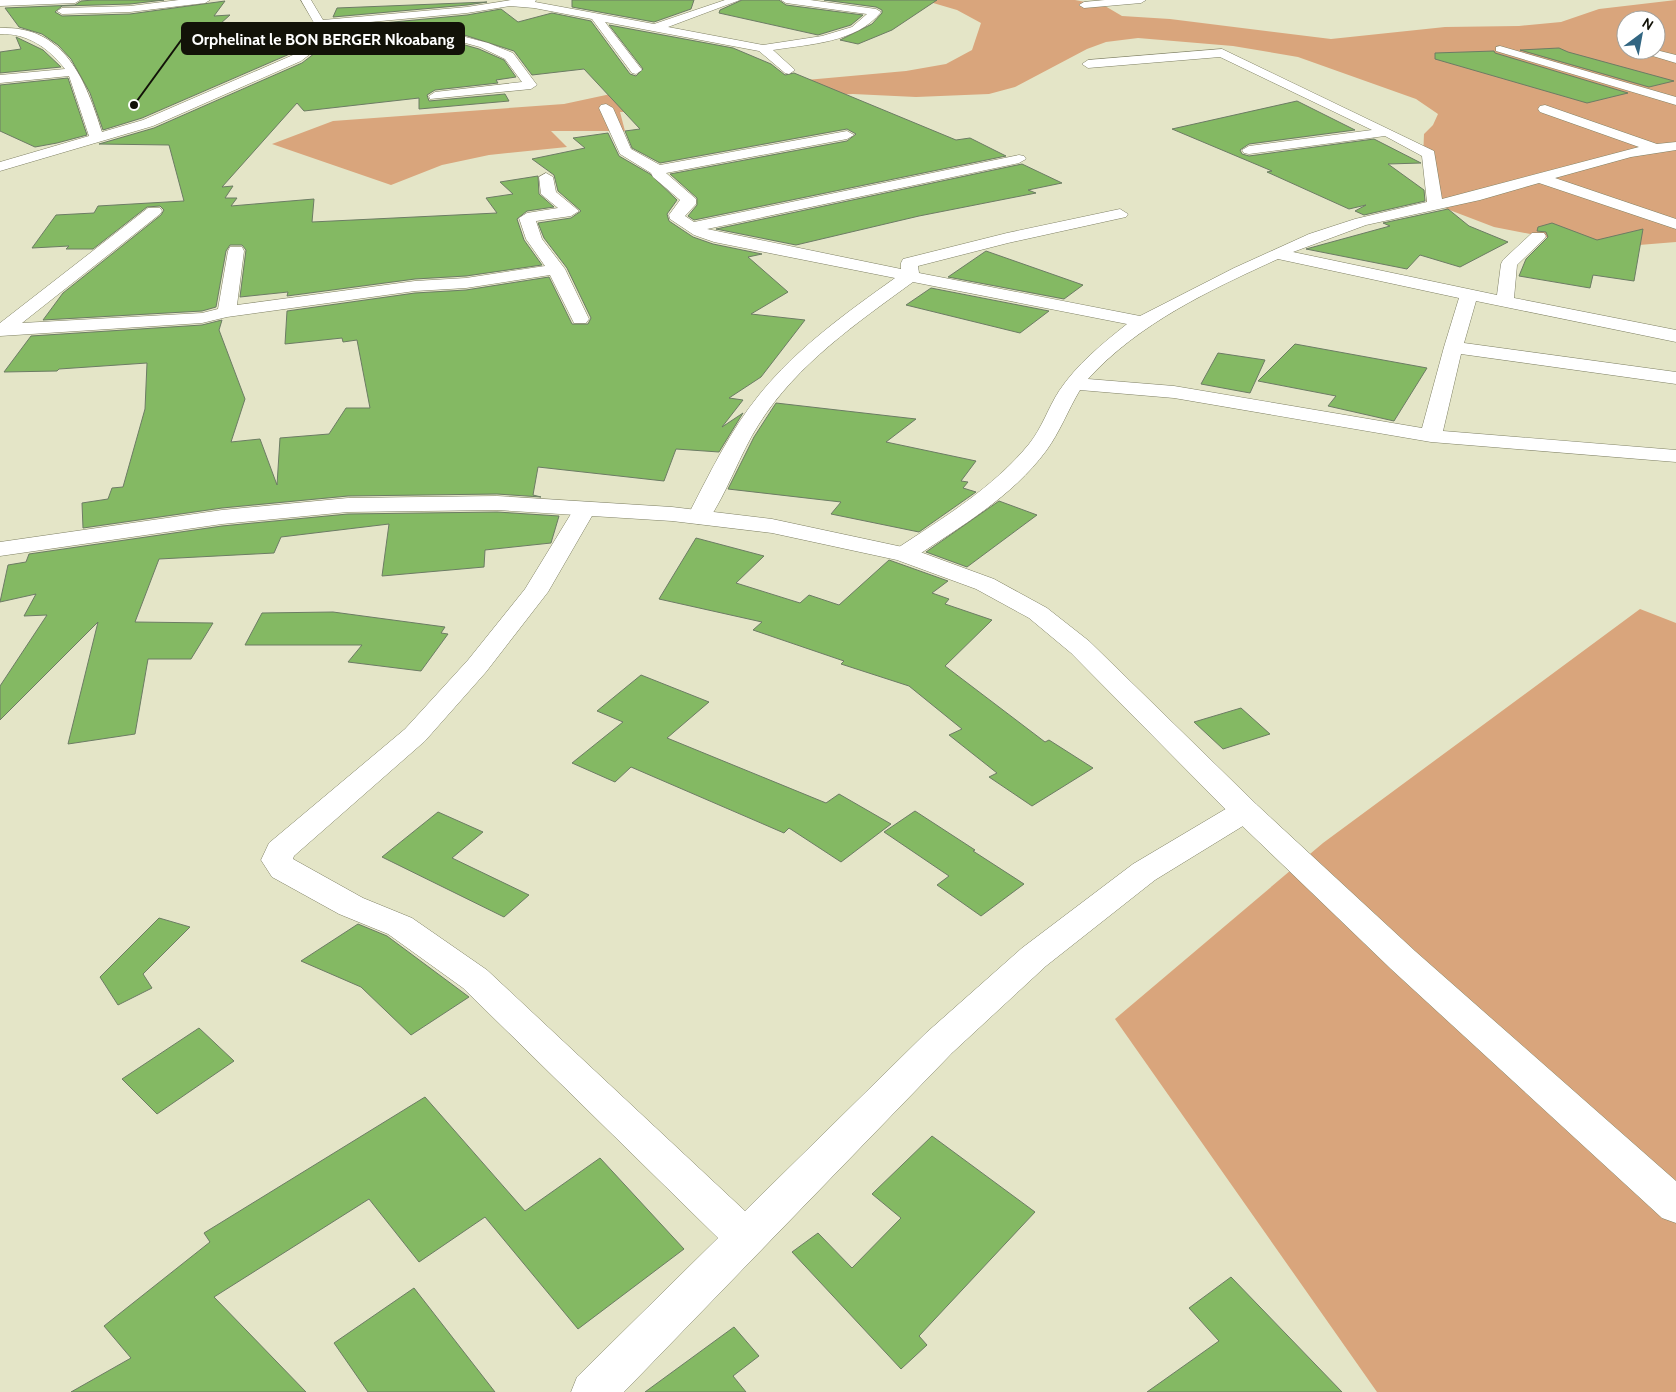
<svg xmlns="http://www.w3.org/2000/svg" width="1676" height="1392" viewBox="0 0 1676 1392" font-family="Cabin,sans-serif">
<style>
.green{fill:#d9a57c;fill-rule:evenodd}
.building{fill:#84b963;stroke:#6c7c64}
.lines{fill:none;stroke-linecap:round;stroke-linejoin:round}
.minor-casing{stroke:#7f8064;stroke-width:1}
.tertiary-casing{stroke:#7f8064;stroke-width:1}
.minor{fill:#fff;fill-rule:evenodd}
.tertiary{fill:#fff;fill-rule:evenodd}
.leader{fill:none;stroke:#121208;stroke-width:2}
.callout-dot{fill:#121208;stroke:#fff;stroke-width:2}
.callout{fill:#121208;stroke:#121208;stroke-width:2}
.callout-label{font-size:16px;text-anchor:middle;font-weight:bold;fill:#fff}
</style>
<rect width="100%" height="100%" fill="#e4e5c7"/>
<!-- green -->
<path class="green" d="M923,0H1075L1105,6L1122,16L1170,19L1331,39L1445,27L1519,26L1561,22L1599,9L1676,0V242L1602,248L1494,227L1426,201L1430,180L1423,159L1424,134L1433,125L1438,114L1416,99L1298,57L1233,46L1138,38L1106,42L1087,49L1015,87L989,94L916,97L853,94L815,96L700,110L620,112L625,131H551L567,147L489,155L442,165L391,185L272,144L333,121L564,104L718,71L762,84L906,71L946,64L972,50L981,23L957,10ZM1626,20H1656V50H1626Z
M1640,609L1676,623V1392H1377L1115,1019L1323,843Z"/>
<!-- building -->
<path class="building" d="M94,0H164L130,4L62,6L55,12L62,16L130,14L225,1L214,16L230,15L210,33L316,30L306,45L292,53L142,118L103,130L90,93L71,59L58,45L42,34L19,27L5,8L75,5L81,1Z
M572,0H694L691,9L654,22L572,7Z
M742,0H779L786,5L863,15L851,25L818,35L719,13L720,10Z
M824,0H937L892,30L858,44L840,40L872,24L882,13V10L876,7Z
M487,2L467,5L333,17L337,8Z
M501,9L518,22L552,13L591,21L630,74L636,76L643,69L609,25L733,48L771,64L785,75L794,73L956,140L970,138L1006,156L694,220L688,216L697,205V198L670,174L847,141L856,134L847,129L660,163L632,148L625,131L640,129L584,69L532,75L514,51L458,33L324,42L332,31L331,28L467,15Z
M16,37L43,50L61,67L0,73V52L21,49Z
M458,43L479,49L504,60L516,77L496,80L498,83L435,90L427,95L429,101L505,94L509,101L419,109V98L304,111L297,103L222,187L233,186L225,198H237L231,206L314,199L312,222L497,213L486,198L513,194L500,182L538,176L539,194L554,207L527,211L517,219L524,240L542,265L466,276L415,279L287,296L288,292L240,297L246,250L242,245H230L226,251L216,307L202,311L43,320L63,293L161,215L164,210L160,206L147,207L93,249H66L69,246L32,248L56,215L94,213L98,206L184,201L169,145L99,144L154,128L302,63L315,53Z
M1559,48L1568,52L1674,81L1649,87L1520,50Z
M1494,51L1495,53L1628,93L1587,103L1435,59V53Z
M68,78L87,135L57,143L35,147L0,131V85Z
M1297,101L1355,130L1249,144L1240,150L1242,154L1249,156L1374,139L1421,163L1388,164L1424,190L1425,201L1364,215L1355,211L1366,205L1349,209L1267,172L1272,171L1172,129Z
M608,133L619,156L650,174L677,200L667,214L669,221L693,237L713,244L762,254L748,257L788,292L751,314L805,320L761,377L729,398L743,400L722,427L743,413L719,452L676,449L664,481L538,467L533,495L541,497L497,494L348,496L222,508L83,528L82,503L108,499L112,488L123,487L145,409L147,363L59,369L57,371L4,372L31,336L202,325L222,320L219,330L245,399L231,442L260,439L277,485L280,438L329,434L346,408H370L357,340L343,342L342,338L285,344L287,311L415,293L466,290L549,277L572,324H588L591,318L567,268L544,238L538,223L571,218L581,211L558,191L554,175L532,159L585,148L573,138Z
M1022,164L1062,183L1028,190L1036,193L919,216L796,245L716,229Z
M1448,209L1469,226L1508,242L1460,267L1420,255L1407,269L1306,249L1390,226L1383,223Z
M1552,223L1597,240L1643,229L1634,281L1593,275L1590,288L1519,276L1526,259L1548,237L1546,232L1537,231L1538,227Z
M986,251L1083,285L1064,299L948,277Z
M931,288L1049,311L1020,333L906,305Z
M1295,344L1427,368L1394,421L1328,406L1336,396L1258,381Z
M1218,353L1265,360L1250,393L1201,384Z
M776,403L916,419L886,442L976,461L961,481L968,482L963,488L976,492L919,532L831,514L841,502L728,489L754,437Z
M999,501L1037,515L967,567L926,552Z
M497,512L559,516L551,543L485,550L484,567L382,576L389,524L281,537L274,553L159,559L135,622L213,623L191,659H148L135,734L68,744L98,622L0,720V686L47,615L24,616L36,594L0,602L8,565L26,562L29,554L222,526L348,514Z
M696,538L764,556L736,583L800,603L809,595L839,605L889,560L948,581L932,593L949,599L945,604L992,620L945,666L1045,742L1049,740L1093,768L1032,806L989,777L997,773L949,735L962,729L909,686L841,664L844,661L753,630L762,622L659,599Z
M333,612L445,627L441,633L448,634L421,671L348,662L362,645H245L262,613Z
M641,675L709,702L667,738L826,803L839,794L891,824L841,862L789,828L784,833L631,767L615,782L572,763L623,722L597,711Z
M1241,708L1270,734L1223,749L1194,722Z
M915,811L975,850L973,851L1024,884L981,916L937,885L949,876L884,832Z
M438,812L483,832L452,858L529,895L504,917L382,857Z
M159,918L190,927L143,974L152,988L118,1005L100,977Z
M358,924L387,936L469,997L411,1035L361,987L301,961Z
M199,1028L234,1061L157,1114L122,1079Z
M425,1097L525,1211L600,1158L684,1249L578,1329L485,1217L419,1262L369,1199L214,1297L306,1392H71L131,1358L104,1326L210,1242L204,1233Z
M932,1136L1035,1212L919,1336L927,1345L901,1369L792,1252L818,1233L852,1268L901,1218L872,1194Z
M1231,1277L1342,1392H1147L1219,1341L1189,1308Z
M414,1288L495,1392H368L334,1343Z
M734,1327L759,1356L733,1376L746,1392H645Z"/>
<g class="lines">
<!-- minor casing -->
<g class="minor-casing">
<path id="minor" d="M0,0H80L75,3L0,6Z
M179,0H210L205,3L130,12L62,14L57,11L62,8L130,6Z
M301,0H311L323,20L467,7L511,0H536L535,2L654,24L725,0H740L668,27L763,45L822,36L852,27L867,14L786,3L781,0H810L876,9L881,12C856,43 810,44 773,50L795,70L789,74L785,73L759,51L605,22L642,70L636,74L632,73L592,19L534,8L510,6L467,13L327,26L330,30L320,44L458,35L488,43L513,53L537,85L531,89L430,99L429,96L435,92L522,82L505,59L480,47L458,41L314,51L301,61L153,126L0,171V162L89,136L69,76L0,83V75L65,69C49,48 27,33 0,34V28C65,25 86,81 102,132L143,120L293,55L307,46L318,30Z
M1105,0H1146L1141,3L1084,8L1079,5L1084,2Z
M1500,46L1676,97V105L1496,51V47Z
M1222,49L1434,151L1442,199L1639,147L1540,112L1538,109L1540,106L1545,105L1657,144L1676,142V150L1631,157L1555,178L1676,219V229L1539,183L1480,200L1366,225L1293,252L1497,295L1501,264L1503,260L1532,233H1544L1546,236L1544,239L1517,265L1514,298L1676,330V342L1476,301L1464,343L1676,372V384L1461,354L1443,431L1676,450V462L1431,442L1174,398L1080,390C1068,410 1060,432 1046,451C1012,497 960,527 912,559L904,561L896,559L892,554L896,549C943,518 993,488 1029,444C1042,428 1048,408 1059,391C1077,364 1102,344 1127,324L913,282C857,323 797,364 759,424C739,455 728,492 707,522L699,524L691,522L687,517C709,475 729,432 759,395C797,348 846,313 895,278L714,242L694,235L670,219L669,215L680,200L653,177L651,173L620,154L599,108L601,105L606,104L613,108L631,149L660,165L847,131L854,135L847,139L666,173L696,199V204L685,216L694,222L1019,155L1024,156L1026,159L1019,163L707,229L901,269V263L903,259L1007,233L1120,209L1128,214L1126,217L1008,243L918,266L919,273L1140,316L1234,268L1309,234L1355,219L1427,202L1422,156L1385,136L1249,154L1244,153L1242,150L1249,146L1372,130L1220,57L1088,68L1082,64L1088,60ZM1278,259L1459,298L1444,347L1422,428L1174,386L1088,379C1139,323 1210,290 1278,259Z
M1646,50H1656L1676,55V63L1646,54Z
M546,173L553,177L556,192L579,211L571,216L536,221L542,239L565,269L589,319L586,323H574L550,275L466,288L415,291L227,317L202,323L0,336V323L148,208H160L162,211L160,214L22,323L202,313L218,309L228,251L230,247H242L244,251L237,305L415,281L466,278L545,266L526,239L519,218L527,213L558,208L541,194L539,177Z
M585,502L593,504L596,509L548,592L486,672L425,741L294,856L293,859L363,898L412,918L487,970L745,1211L926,1033L1022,948L1133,864L1234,804L1245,801L1256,804L1260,811L1256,818L1155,880L1046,966L952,1053L624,1392H571L577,1377L718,1238L463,988L388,934L339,914L272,877L261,860L269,843L405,729L468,660L525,589L577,504Z"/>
</g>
<!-- tertiary casing -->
<g class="tertiary-casing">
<path id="tertiary" d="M497,496L672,507L772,519L912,549L994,579L1047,608L1089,641L1256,804L1415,951L1676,1181V1223L1662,1218L1391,969L1234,818L1071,653L1029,618L976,589L897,560L772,533L672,521L497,510L348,512L222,524L0,556V542L222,510L348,498Z"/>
</g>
<!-- minor -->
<use href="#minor" class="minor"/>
<!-- tertiary -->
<use href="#tertiary" class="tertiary"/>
</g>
<!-- callouts -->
<path class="leader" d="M134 105L182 39"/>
<circle class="callout-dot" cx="134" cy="105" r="5"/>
<rect class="callout" x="182" y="23" width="282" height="31" rx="5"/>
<g class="callout-label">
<text x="323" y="45">Orphelinat le BON BERGER Nkoabang</text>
</g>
<!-- north arrow -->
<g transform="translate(1641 35) rotate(32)"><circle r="24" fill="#ffffff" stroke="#a0a09c"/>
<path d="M0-4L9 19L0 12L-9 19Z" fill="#326682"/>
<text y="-8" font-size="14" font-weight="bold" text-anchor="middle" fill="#121208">N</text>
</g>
</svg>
